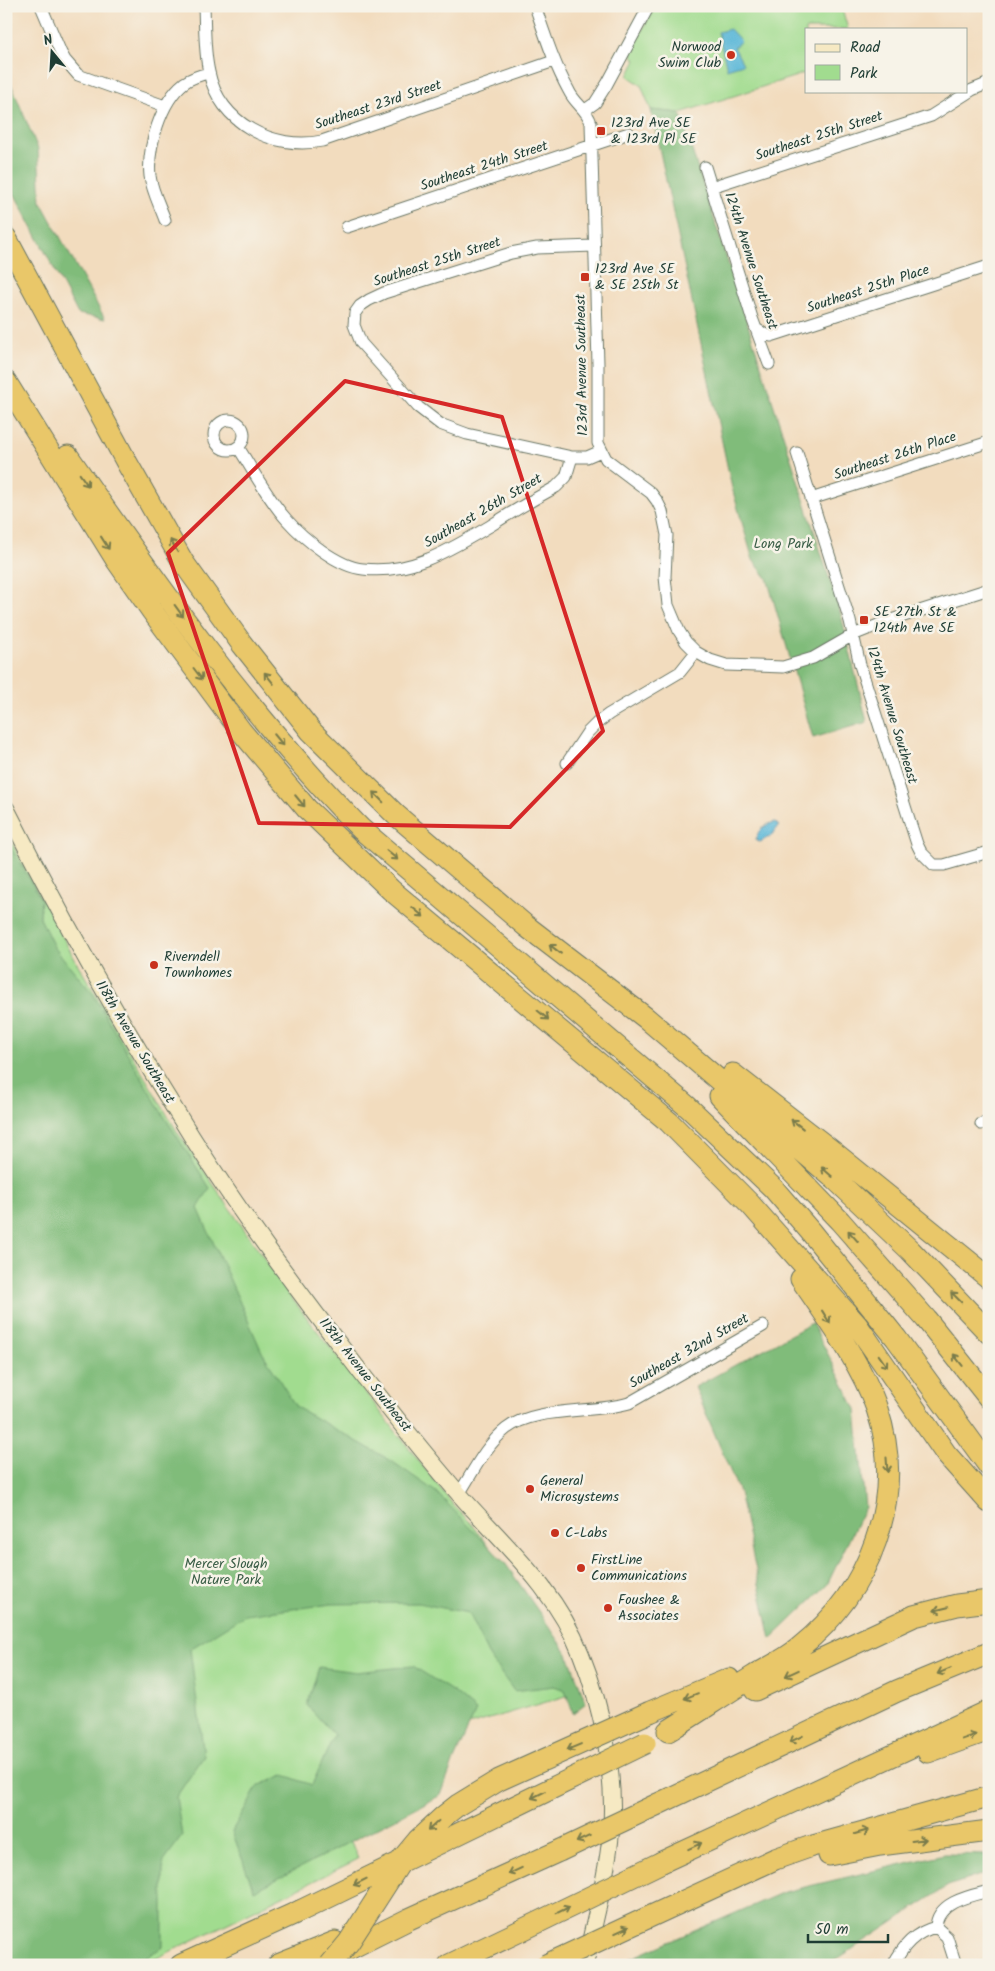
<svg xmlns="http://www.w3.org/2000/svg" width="995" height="1971" viewBox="0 0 995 1971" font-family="Kalam,sans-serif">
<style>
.green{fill:#a1dc8f;stroke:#608c62}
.forest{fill:#80bc7a;stroke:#507c57}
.water{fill:#5ab7d8;stroke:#3c7a86}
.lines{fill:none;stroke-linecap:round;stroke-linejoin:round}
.street-casing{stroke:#697564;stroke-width:13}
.secondary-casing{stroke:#697564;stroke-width:18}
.highway-casing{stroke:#697564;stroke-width:23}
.street{stroke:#fff;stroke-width:11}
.secondary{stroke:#f6e9c3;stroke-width:16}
.highway{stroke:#e9c769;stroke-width:21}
.highway-bridge-casing{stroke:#697564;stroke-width:23;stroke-linecap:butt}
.highway-bridge{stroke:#e9c769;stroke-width:21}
.oneway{stroke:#7a7b4c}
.marked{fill:none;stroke:#d62828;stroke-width:4;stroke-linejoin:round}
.poi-dot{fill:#c8321e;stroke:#f7f3e8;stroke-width:2}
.labels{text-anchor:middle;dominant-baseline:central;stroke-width:5;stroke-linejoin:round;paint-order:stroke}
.poi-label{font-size:14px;fill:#1f3d34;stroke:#f7f3e8;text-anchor:start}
.street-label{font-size:14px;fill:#1f3d34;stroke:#f7f3e8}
.park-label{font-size:14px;fill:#395d46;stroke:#f7f3e8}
</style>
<rect width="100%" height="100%" fill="#f7f3e8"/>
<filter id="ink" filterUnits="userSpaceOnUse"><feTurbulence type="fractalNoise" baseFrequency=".02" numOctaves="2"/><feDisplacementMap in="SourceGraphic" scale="10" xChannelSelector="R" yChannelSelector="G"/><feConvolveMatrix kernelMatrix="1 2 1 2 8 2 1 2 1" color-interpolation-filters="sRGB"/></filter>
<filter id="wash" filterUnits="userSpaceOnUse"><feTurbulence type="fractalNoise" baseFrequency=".0096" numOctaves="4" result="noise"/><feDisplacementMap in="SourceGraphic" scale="20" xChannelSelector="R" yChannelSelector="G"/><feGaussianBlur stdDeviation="1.12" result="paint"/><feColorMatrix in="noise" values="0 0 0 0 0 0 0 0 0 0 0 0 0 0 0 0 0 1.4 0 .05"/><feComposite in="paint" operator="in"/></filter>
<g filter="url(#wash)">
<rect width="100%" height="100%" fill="#f2dcbe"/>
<!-- green -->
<path class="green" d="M655,6H841L848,29H806V73L680,113L651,110L641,85L628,76L636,60L632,55V49Z
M6,832L77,963L178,1133L290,1296L454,1506L471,1523L523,1589L560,1646L573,1694L322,1769L358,1859L143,1965H6Z"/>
<!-- forest -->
<path class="forest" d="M6,72L38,149L41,202L105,319L78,314L6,178Z
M651,110L680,113L841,615L867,722L813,738L767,578L753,560L732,488Z
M6,839L41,899L40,918L54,947L93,994L162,1113L210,1188L198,1208L262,1352L296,1407L390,1460L436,1492L505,1563L568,1654L586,1703L573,1713L565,1690L554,1686L514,1691L490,1658L468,1613L418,1603L332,1604L245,1615L190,1649L204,1756L176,1797L182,1836L163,1862V1947L132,1965H6Z
M812,1323L856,1409L865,1507L827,1585L771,1639L739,1492L695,1387Z
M413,1666L455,1693L476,1711L454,1760L441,1795L254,1891L232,1831L258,1786L284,1775L312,1785L334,1735L307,1705L319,1667L356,1672Z
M945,1854L989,1855V1872L948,1886L828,1965H616L784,1892Z"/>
<!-- water -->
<path class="water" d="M730,29L741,41L734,47L743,64L727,69L718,32Z
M775,822L779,826L771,836L760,842L756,841C756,830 766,824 775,822Z"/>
</g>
<g filter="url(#ink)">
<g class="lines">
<!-- street casing -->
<g class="street-casing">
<path id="street" d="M41,6L61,53L65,60L78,75L165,106
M204,6C205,28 204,51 209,72C219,123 274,151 322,141L554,61
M535,6C545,35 554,64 569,91C575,104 587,109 591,123L598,364V443L606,459L651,493L657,501L662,511L667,535L665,577L668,605L679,631L686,642L696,652L710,660L726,665L783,667L813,658L853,635L888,621L989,589
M585,110L595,103L607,84L649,6
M705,167L752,318L769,364
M711,187L931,116L972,90L989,83
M165,220C160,206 152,191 150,176C147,148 161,101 184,83C191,78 200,75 209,73
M347,227L629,133
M594,246L537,248L511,253L384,293L369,300L360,306L355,313L354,325L361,343L418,407L440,424L467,434L572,457H587L601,451
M758,330L764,334L771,336L989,266
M214 435a15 15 0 1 1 30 0a15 15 0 1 1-30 0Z
M238,447C254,472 268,499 287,520C303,538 338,567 363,569C411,575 451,549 490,526C512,512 534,499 556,487L566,477L572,457
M797,453L850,621L860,665L917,844L921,852L934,865H944L989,852
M811,499L989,442
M567,763L587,733L597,723L609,714L680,672L696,652
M981,1124L989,1122
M459,1494C473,1472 486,1445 506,1429C535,1406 593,1414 629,1403L763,1326
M936,1927C937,1902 969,1896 989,1891
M936,1927L947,1937L956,1965
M893,1965C903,1946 915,1932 936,1927"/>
</g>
<!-- secondary casing -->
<g class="secondary-casing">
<path id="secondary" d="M6,808C63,921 125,1031 192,1137C240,1213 294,1286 349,1357C384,1403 422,1451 459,1494C504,1545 556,1589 581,1654C602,1706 616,1776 611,1832C607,1877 594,1921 585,1965"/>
</g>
<!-- highway casing -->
<g class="highway-casing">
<path id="highway" d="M6,238L127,463L183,562L242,644L311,731L396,815L526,926L646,1018L836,1180L910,1250L989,1333
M6,382L117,561L152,611L241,731L307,809L391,890L669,1122L750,1204L857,1325L946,1454L989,1502
M68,456C158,586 250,716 361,829L688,1107L773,1188L810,1231L896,1338L989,1466
M733,1074L836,1154L989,1278
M720,1096L840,1221L926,1319L989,1398
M755,1690L914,1616L957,1605L989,1601
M650,1712L729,1679
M668,1731C697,1713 725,1694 754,1676C769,1667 786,1659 799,1648C870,1591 907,1498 877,1409C862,1365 827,1317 801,1279
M928,1752L989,1730
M658,1804L897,1691L989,1653
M829,1855L880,1845L989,1831
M662,1862L989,1711
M647,1918L775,1859L809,1847L989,1797
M181,1965L300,1911
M278,1965L335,1942
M317,1965L409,1919L559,1851
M449,1965L520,1931"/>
</g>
<!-- street -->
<use href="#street" class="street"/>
<!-- secondary -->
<use href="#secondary" class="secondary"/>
<!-- highway -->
<use href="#highway" class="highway"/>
<!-- highway-bridge casing -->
<g class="highway-bridge-casing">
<path id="highway-bridge" d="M559,1851L658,1804
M300,1911L645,1743
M520,1931L662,1862
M330,1965L349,1942L403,1858L418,1840L444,1816L458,1805L499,1780L650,1712
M546,1965L647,1918"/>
</g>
<!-- highway-bridge -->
<use href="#highway-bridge" class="highway-bridge"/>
</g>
<!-- one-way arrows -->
<defs><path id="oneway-shaft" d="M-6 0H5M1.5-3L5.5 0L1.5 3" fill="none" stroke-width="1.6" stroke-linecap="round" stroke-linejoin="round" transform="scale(1.25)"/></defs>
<g class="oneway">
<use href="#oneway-shaft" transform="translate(84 480) rotate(55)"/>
<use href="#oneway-shaft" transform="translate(105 543) rotate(58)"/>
<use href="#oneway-shaft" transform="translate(174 546) rotate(-120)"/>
<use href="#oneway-shaft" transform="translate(179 611) rotate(54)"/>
<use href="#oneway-shaft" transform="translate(198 674) rotate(53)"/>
<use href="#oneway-shaft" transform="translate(269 678) rotate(-129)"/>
<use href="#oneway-shaft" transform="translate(279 740) rotate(50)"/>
<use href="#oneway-shaft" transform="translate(378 797) rotate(-135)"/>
<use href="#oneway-shaft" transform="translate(300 801) rotate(50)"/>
<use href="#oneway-shaft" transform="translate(392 855) rotate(40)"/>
<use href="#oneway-shaft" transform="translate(418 912) rotate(40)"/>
<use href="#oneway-shaft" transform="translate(555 949) rotate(-142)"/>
<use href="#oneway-shaft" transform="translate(543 1015) rotate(40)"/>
<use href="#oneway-shaft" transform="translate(797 1124) rotate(-142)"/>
<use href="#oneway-shaft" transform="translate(827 1172) rotate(-139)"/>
<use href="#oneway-shaft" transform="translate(853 1236) rotate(-131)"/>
<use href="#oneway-shaft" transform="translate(956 1297) rotate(-135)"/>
<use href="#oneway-shaft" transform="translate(826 1317) rotate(58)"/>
<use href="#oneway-shaft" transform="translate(958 1360) rotate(-128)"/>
<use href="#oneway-shaft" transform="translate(883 1361) rotate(55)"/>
<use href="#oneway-shaft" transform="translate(887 1465) rotate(86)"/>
<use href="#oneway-shaft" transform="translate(941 1609) rotate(167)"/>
<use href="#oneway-shaft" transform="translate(944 1671) rotate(157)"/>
<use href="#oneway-shaft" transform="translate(792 1673) rotate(155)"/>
<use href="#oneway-shaft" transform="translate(691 1696) rotate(158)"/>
<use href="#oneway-shaft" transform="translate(969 1737) rotate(-19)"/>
<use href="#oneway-shaft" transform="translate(796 1739) rotate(155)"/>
<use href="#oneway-shaft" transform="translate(574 1747) rotate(157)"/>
<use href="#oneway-shaft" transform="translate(538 1795) rotate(154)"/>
<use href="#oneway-shaft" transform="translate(433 1826) rotate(137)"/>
<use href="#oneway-shaft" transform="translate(862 1832) rotate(-16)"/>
<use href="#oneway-shaft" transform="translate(583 1839) rotate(155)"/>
<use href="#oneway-shaft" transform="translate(919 1840) rotate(-7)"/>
<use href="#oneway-shaft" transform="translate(695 1846) rotate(-25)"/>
<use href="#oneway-shaft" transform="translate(515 1871) rotate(155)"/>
<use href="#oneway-shaft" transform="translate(360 1882) rotate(154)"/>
<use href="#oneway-shaft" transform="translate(563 1910) rotate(-26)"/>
<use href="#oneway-shaft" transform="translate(622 1930) rotate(-25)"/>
</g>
</g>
<!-- marked area -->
<path class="marked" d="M345,381L502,417L603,731L510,827L259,823L168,553Z"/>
<!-- markers -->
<g class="poi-dot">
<circle cx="731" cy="55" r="5"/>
<rect x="596" y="126" width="10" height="10" rx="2.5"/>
<rect x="580" y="272" width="10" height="10" rx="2.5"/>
<rect x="859" y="615" width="10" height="10" rx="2.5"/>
<circle cx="154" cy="965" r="5"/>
<circle cx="530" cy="1489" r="5"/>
<circle cx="555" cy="1533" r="5"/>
<circle cx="581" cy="1568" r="5"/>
<circle cx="608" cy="1608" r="5"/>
</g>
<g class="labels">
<!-- poi labels -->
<g class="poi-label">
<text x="721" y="47" text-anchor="end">Norwood<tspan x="721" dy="16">Swim Club</tspan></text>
<text x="611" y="123">123rd Ave SE<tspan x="611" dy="16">&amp; 123rd Pl SE</tspan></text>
<text x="595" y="269">123rd Ave SE<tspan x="595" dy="16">&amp; SE 25th St</tspan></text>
<text x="874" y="612">SE 27th St &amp;<tspan x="874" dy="16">124th Ave SE</tspan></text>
<text x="164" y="957">Riverndell<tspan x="164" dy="16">Townhomes</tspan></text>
<text x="540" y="1481">General<tspan x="540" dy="16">Microsystems</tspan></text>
<text x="565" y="1533">C-Labs</text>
<text x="591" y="1560">FirstLine<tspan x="591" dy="16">Communications</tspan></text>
<text x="618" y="1600">Foushee &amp;<tspan x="618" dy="16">Associates</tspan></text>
</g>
<!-- street labels -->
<g class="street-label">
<text transform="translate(378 105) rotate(-18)">Southeast 23rd Street</text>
<text transform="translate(819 136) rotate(-18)">Southeast 25th Street</text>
<text transform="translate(484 166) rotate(-18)">Southeast 24th Street</text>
<text transform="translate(751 261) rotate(72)">124th Avenue Southeast</text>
<text transform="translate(437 262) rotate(-18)">Southeast 25th Street</text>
<text transform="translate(868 289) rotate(-18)">Southeast 25th Place</text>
<text transform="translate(582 365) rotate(-91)">123rd Avenue Southeast</text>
<text transform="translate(895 456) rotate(-18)">Southeast 26th Place</text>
<text transform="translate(483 511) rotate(-30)">Southeast 26th Street</text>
<text transform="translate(892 715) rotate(73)">124th Avenue Southeast</text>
<text transform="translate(135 1042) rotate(59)">118th Avenue Southeast</text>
<text transform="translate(689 1351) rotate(-30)">Southeast 32nd Street</text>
<text transform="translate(365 1375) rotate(52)">118th Avenue Southeast</text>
</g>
<!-- park labels -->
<g class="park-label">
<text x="783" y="544">Long Park</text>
<text x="226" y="1564">Mercer Slough<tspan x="226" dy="16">Nature Park</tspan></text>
</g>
</g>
<!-- margin -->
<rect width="995" height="1971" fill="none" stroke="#f7f3e8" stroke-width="25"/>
<!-- legend -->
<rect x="805" y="28" width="162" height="65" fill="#f7f3e8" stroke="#a1aaa0"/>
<rect x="815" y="44" width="25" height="8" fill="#f6e9c3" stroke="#a1aaa0"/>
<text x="850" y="52" font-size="15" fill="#1f3d34">Road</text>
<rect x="815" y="65" width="25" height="15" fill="#a1dc8f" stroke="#a1aaa0"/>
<text x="850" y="78" font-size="15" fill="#1f3d34">Park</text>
<!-- north arrow -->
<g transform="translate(52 52) rotate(342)" stroke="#f7f3e8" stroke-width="4" paint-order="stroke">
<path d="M0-4L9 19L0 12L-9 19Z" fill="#1f3d34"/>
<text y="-8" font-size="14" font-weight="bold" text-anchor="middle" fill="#1f3d34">N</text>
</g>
<!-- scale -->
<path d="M808 1934v8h80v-8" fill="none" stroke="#1f3d34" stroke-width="2.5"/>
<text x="815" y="1934" font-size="15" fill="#1f3d34" stroke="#f7f3e8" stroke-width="4" paint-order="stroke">50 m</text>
</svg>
